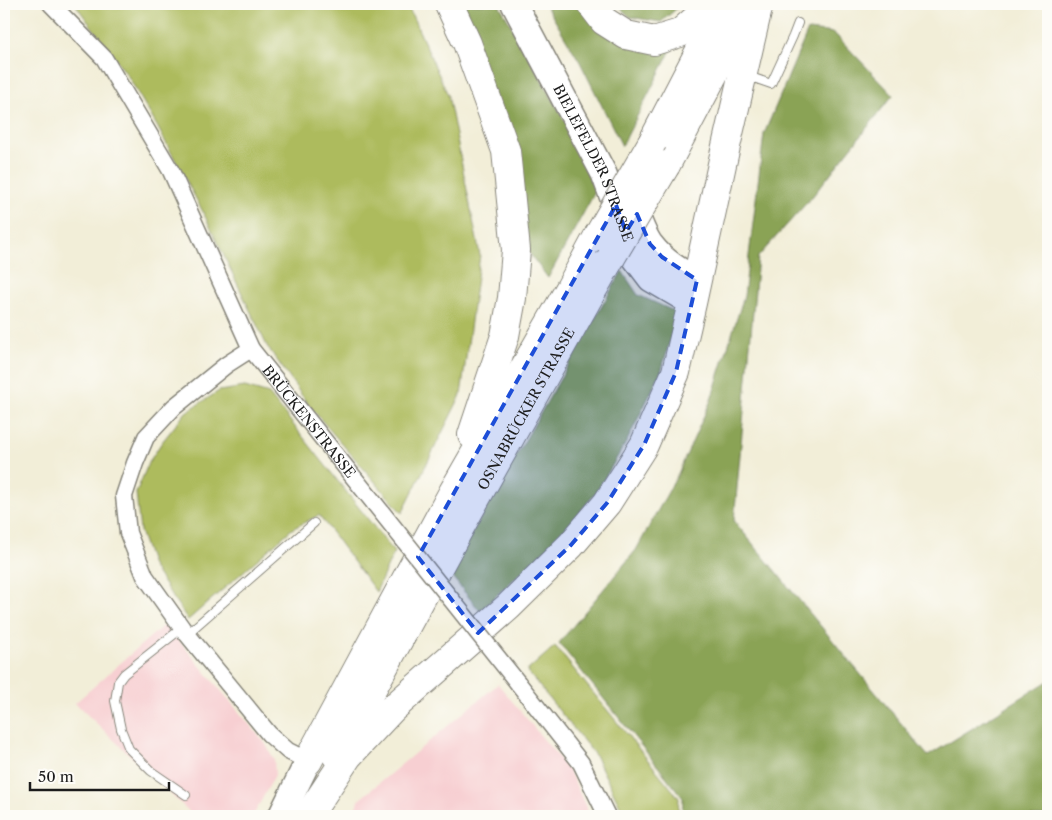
<svg xmlns="http://www.w3.org/2000/svg" width="1052" height="820" viewBox="0 0 1052 820" font-family="'Libre Caslon Text',serif">
<style>
.built{fill:#f7cfd2}
.green{fill:#adbb5d;stroke:#646c3c}
.forest{fill:#8aa354;stroke:#536038}
.lines{fill:none;stroke-linecap:round;stroke-linejoin:round}
.lane-casing{stroke:#87857a;stroke-width:10}
.street-casing{stroke:#87857a;stroke-width:19}
.primary-casing{stroke:#87857a;stroke-width:28}
.highway-casing{stroke:#87857a;stroke-width:30}
.lane{stroke:#fff;stroke-width:8}
.street{stroke:#fff;stroke-width:16}
.primary{stroke:#fff;stroke-width:25}
.highway{stroke:#fff;stroke-width:28}
.street-bridge-casing{stroke:#87857a;stroke-width:19;stroke-linecap:butt}
.highway-bridge-casing{stroke:#87857a;stroke-width:30;stroke-linecap:butt}
.street-bridge{stroke:#fff;stroke-width:16}
.highway-bridge{stroke:#fff;stroke-width:28}
.marked{fill:#1d4ed8;fill-opacity:0.2;stroke:#1d4ed8;stroke-width:4;stroke-dasharray:10 6;stroke-linejoin:round}
.labels{text-anchor:middle;dominant-baseline:central;stroke-width:4.5;stroke-linejoin:round;paint-order:stroke}
.street-label{font-size:14px;fill:#1c1c1c;stroke:#fdfcf7}
</style>
<rect width="100%" height="100%" fill="#fdfcf7"/>
<filter id="ink" filterUnits="userSpaceOnUse"><feTurbulence type="fractalNoise" baseFrequency=".02" numOctaves="2"/><feDisplacementMap in="SourceGraphic" scale="10" xChannelSelector="R" yChannelSelector="G"/><feConvolveMatrix kernelMatrix="1 2 1 2 8 2 1 2 1" color-interpolation-filters="sRGB"/></filter>
<filter id="wash" filterUnits="userSpaceOnUse"><feTurbulence type="fractalNoise" baseFrequency=".0096" numOctaves="4" result="noise"/><feDisplacementMap in="SourceGraphic" scale="20" xChannelSelector="R" yChannelSelector="G"/><feGaussianBlur stdDeviation="1.12" result="paint"/><feColorMatrix in="noise" values="0 0 0 0 0 0 0 0 0 0 0 0 0 0 0 0 0 1.4 0 .05"/><feComposite in="paint" operator="in"/></filter>
<g filter="url(#wash)">
<rect width="100%" height="100%" fill="#f2eed8"/>
<!-- built -->
<path class="built" d="M165,624L265,743L274,759L275,775L253,816H194L75,703Z
M498,684L569,770L590,816H351L360,799Z"/>
<!-- green -->
<path class="green" d="M75,4H407L448,95L480,255L461,395L402,513L310,407L267,346L202,210L157,126L128,76Z
M245,387L269,394L394,552L376,592L319,515L292,529L188,620L152,566L140,531L136,493L149,462L162,442L186,412L219,391Z
M555,646L679,798L678,816H625L595,755L527,671Z"/>
<!-- forest -->
<path class="forest" d="M460,4H499L570,130L595,192L548,278L529,253Z
M545,4H579L673,46L622,146L580,62Z
M616,4H682L661,22L630,17Z
M808,30L834,33L893,95L812,197L758,257L734,521L928,756L1048,681V816H682L683,798L559,643L636,550L677,476L711,400L744,296L764,134Z
M622,271L638,295L678,313L661,372L627,441L595,494L557,539L480,611L449,573Z"/>
</g>
<g filter="url(#ink)">
<g class="lines">
<!-- lane casing -->
<g class="lane-casing">
<path id="lane" d="M748,76L771,84L793,36L798,23
M182,628L124,674L118,682L115,701L121,729L129,749L151,771L186,795
M187,634L314,523"/>
</g>
<!-- street casing -->
<g class="street-casing">
<g id="street">
<path id="s1" d="M51,4L104,58L171,171L251,349L375,504"/>
<path d="M251,349L226,365L174,407L146,437L135,463L124,496L128,533L145,576L182,628L269,734L288,751L308,761"/>
<path d="M518,683L581,763L607,816"/>
</g>
</g>
<!-- primary casing -->
<g class="primary-casing">
<g id="primary">
<path id="s2" d="M514,4L604,174L635,258L651,279L692,303"/>
<path d="M632,203C637,215 643,235 651,245C663,261 680,271 697,280"/>
<path d="M281,816L308,761"/>
</g>
</g>
<!-- highway casing -->
<g class="highway-casing">
<g id="highway">
<path d="M449,4L467,43L506,151L516,250L512,298L505,336L472,435"/>
<path d="M591,4L604,21L626,35L654,41L680,33L697,18L705,4"/>
<path d="M653,141L724,4"/>
<path d="M666,165L749,7"/>
<path id="s3" d="M336,755L469,511L609,261"/>
<path d="M308,761L453,492L570,288L598,236"/>
<path d="M308,816L348,756L392,709L508,607L571,545L607,503L644,445L676,372L692,303L724,155L759,4"/>
</g>
</g>
<!-- lane -->
<use href="#lane" class="lane"/>
<!-- street -->
<use href="#street" class="street"/>
<!-- primary -->
<use href="#primary" class="primary"/>
<!-- highway -->
<use href="#highway" class="highway"/>
<!-- street-bridge casing -->
<g class="street-bridge-casing">
<path id="street-bridge" d="M375,504L518,683"/>
</g>
<!-- highway-bridge casing -->
<g class="highway-bridge-casing">
<path id="highway-bridge" d="M598,236L653,141
M609,261L666,165"/>
</g>
<!-- street-bridge -->
<use href="#street-bridge" class="street-bridge"/>
<!-- highway-bridge -->
<use href="#highway-bridge" class="highway-bridge"/>
</g>
</g>
<!-- marked area -->
<path class="marked" d="M616,205L626,232L637,214L650,244L662,257L697,280L676,372L644,445L607,503L571,545L478,633L418,557Z"/>
<g class="labels">
<!-- street labels -->
<g class="street-label">
<text stroke="none"><textPath href="#s2" startOffset="178">BIELEFELDER STRASSE</textPath></text>
<text stroke="none"><textPath href="#s3" startOffset="395">OSNABRÜCKER STRASSE</textPath></text>
<text stroke="none"><textPath href="#s1" startOffset="495">BRÜCKENSTRASSE</textPath></text>
</g>
</g>
<!-- margin -->
<rect width="1052" height="820" fill="none" stroke="#fdfcf7" stroke-width="20"/>
<!-- scale -->
<path d="M30 782v8h139v-8" fill="none" stroke="#1c1c1c" stroke-width="2.5"/>
<text x="38" y="782" font-size="15" fill="#1c1c1c" stroke="#fdfcf7" stroke-width="4" paint-order="stroke">50 m</text>
</svg>
